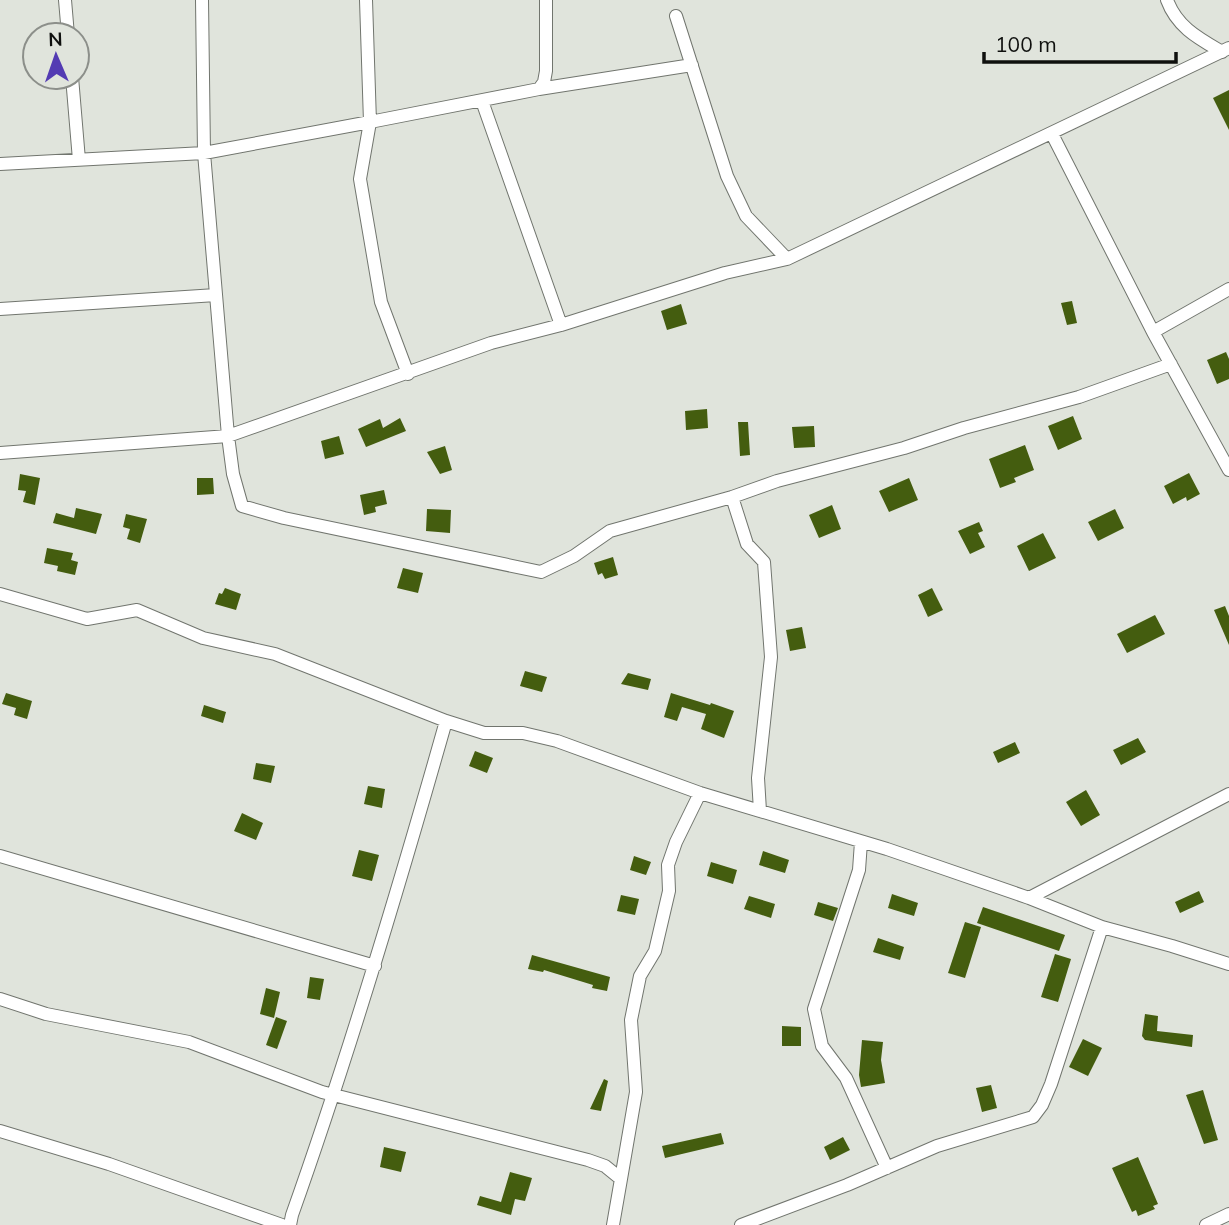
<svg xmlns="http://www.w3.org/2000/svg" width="1229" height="1225" viewBox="0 0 1229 1225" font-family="Mulish,sans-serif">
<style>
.building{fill:#445d0f}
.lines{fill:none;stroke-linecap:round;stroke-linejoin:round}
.minor-casing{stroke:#71756e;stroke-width:14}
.minor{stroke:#fff;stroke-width:12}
</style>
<rect width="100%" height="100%" fill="#e0e4dc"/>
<!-- building -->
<path class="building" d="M1229,90V130L1213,98Z
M1072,301L1077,323L1067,325L1061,303Z
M681,304L687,324L667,330L661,311Z
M1226,352L1229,359V379L1217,384L1207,360Z
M707,409L708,428L686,430L685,411Z
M1073,416L1082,439L1058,450L1048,426Z
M400,418L406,431L366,447L358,429L380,419L383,428Z
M738,422H748L750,455L740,456Z
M814,426L815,447L794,448L792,427Z
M339,436L344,454L325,459L321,441Z
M1025,445L1034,470L1014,478L1016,482L1000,488L989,459Z
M445,446L452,470L440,474L427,452Z
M1189,473L1200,494L1187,501L1186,497L1173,504L1164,486Z
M20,474L40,478L35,505L23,502L26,491L18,490Z
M197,478H213L214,494L197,495Z
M909,478L918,500L889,512L879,491Z
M384,490L387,504L375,507L376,512L364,515L360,495Z
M832,505L841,529L819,538L809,515Z
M76,508L102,514L96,534L53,523L56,513L74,518Z
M427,509L451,510L450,533L426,531Z
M1115,509L1124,528L1098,541L1088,522Z
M126,514L147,519L140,543L127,539L130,529L123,527Z
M979,522L983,531L978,533L985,547L970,554L958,531Z
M1043,533L1056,558L1029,571L1017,546Z
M47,548L73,553L71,560L78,562L75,575L57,571L58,566L44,563Z
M613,557L618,575L605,579L602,573L598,575L594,563Z
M403,568L423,573L418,593L397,588Z
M225,588L241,594L236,610L215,604L219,593L222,594Z
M932,588L943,610L928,617L918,595Z
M1225,606L1229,616V645L1214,610Z
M1155,615L1165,634L1127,653L1117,634Z
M802,627L806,648L790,651L786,630Z
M525,671L547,677L542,692L520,686Z
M628,673L651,679L648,690L621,684Z
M6,693L32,701L27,719L14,715L16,708L2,704Z
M671,693L710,705L711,703L734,711L724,738L701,729L706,714L682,707L677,721L664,717Z
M204,705L226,712L223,723L201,716Z
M1138,738L1146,752L1121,765L1113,750Z
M1015,742L1020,753L998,763L993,752Z
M475,751L493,758L487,773L469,766Z
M256,763L275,766L271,783L253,779Z
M368,786L385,789L382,808L364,804Z
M1086,790L1100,815L1081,826L1066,802Z
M242,813L263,823L256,840L234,831Z
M359,850L379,855L372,881L352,876Z
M763,851L789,860L785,873L759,865Z
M634,856L651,862L646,875L630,870Z
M711,862L737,870L733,884L707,876Z
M1199,891L1204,902L1180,913L1175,902Z
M892,894L918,903L914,916L888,908Z
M621,895L639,899L635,915L617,911Z
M749,896L775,904L771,918L744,909Z
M818,902L838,908L833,921L814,915Z
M983,907L1065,935L1059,951L977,923Z
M965,922L981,927L965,978L948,973Z
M878,938L904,947L900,960L873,952Z
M1055,954L1071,959L1058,1002L1041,997Z
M532,955L610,977L607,991L592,988L593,985L544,970L543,972L528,969Z
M310,977L324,979L320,1000L307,998Z
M266,988L280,992L274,1018L260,1014Z
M1145,1014L1158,1016L1157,1031L1193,1035L1192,1047L1145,1040L1142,1036Z
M276,1017L287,1021L277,1049L266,1045Z
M782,1026L801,1027V1046H782Z
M1083,1039L1102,1048L1088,1076L1069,1067Z
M862,1040L883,1042L881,1060L885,1083L861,1087L859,1075Z
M604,1079L608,1081L601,1111L590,1109Z
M991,1085L997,1108L982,1112L976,1088Z
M1203,1090L1218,1140L1204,1144L1186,1095Z
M721,1133L724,1144L665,1158L662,1146Z
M843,1137L850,1150L830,1160L824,1147Z
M384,1147L406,1152L401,1172L380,1167Z
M1138,1157L1158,1204L1153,1206L1155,1209L1138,1216L1136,1210L1132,1212L1112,1168Z
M510,1172L532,1178L525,1201L515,1199L511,1215L477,1205L480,1196L501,1202Z"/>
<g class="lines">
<!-- minor casing -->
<g class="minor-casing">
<path id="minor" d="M65,0L68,35
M202,0L204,153L228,436L233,474L242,506L284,518L541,572L574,556L610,531L732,497L777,481L904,448L964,428L1079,397L1171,364
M1167,0C1177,27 1198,38 1222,52
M676,16L727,176L746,216L787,259
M72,77L79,160
M539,89L692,65
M482,101L561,325
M1052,134L1153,332L1229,470
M0,164L204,153L370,122L366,0
M0,309L216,295
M1153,332L1229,289
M408,374L381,302L360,179L370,122L539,89L544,82L546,71V0
M0,453L228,436L491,343L561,325L725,273L787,259L1229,48
M732,497L747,544L764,562L771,657L758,778L760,811
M0,594L87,619L137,610L203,638L275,654L446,721L484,733H523L557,741L700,793L887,849L1029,898L1102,927L1172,946L1229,964
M861,842L859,870L814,1009L822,1046L846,1078L887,1168
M0,856L375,966
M1029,898L1229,794
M0,999L46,1014L189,1042L322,1092L588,1160L605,1166L621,1179L613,1225
M0,1131L109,1164L282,1225
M621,1179L636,1092L631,1020L640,976L655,951L669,891L668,865L676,842L700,793
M290,1225L292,1215C350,1052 399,887 446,721
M741,1225L847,1185L937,1146L1033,1117L1042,1105L1051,1084L1102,927
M1206,1225L1229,1214"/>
</g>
<!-- minor -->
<use href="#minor" class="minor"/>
</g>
<!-- north arrow -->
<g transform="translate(56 56) rotate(358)"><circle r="33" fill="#e0e4dc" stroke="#8c8f8a" stroke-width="2"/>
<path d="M0-5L12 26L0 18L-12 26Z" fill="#533bb3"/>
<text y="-10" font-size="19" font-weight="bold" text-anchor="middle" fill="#0f100e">N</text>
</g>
<!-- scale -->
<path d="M984 52v10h192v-10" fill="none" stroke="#0f100e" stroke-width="3.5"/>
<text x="995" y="52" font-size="21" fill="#0f100e" stroke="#e0e4dc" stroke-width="5" paint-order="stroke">100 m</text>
</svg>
